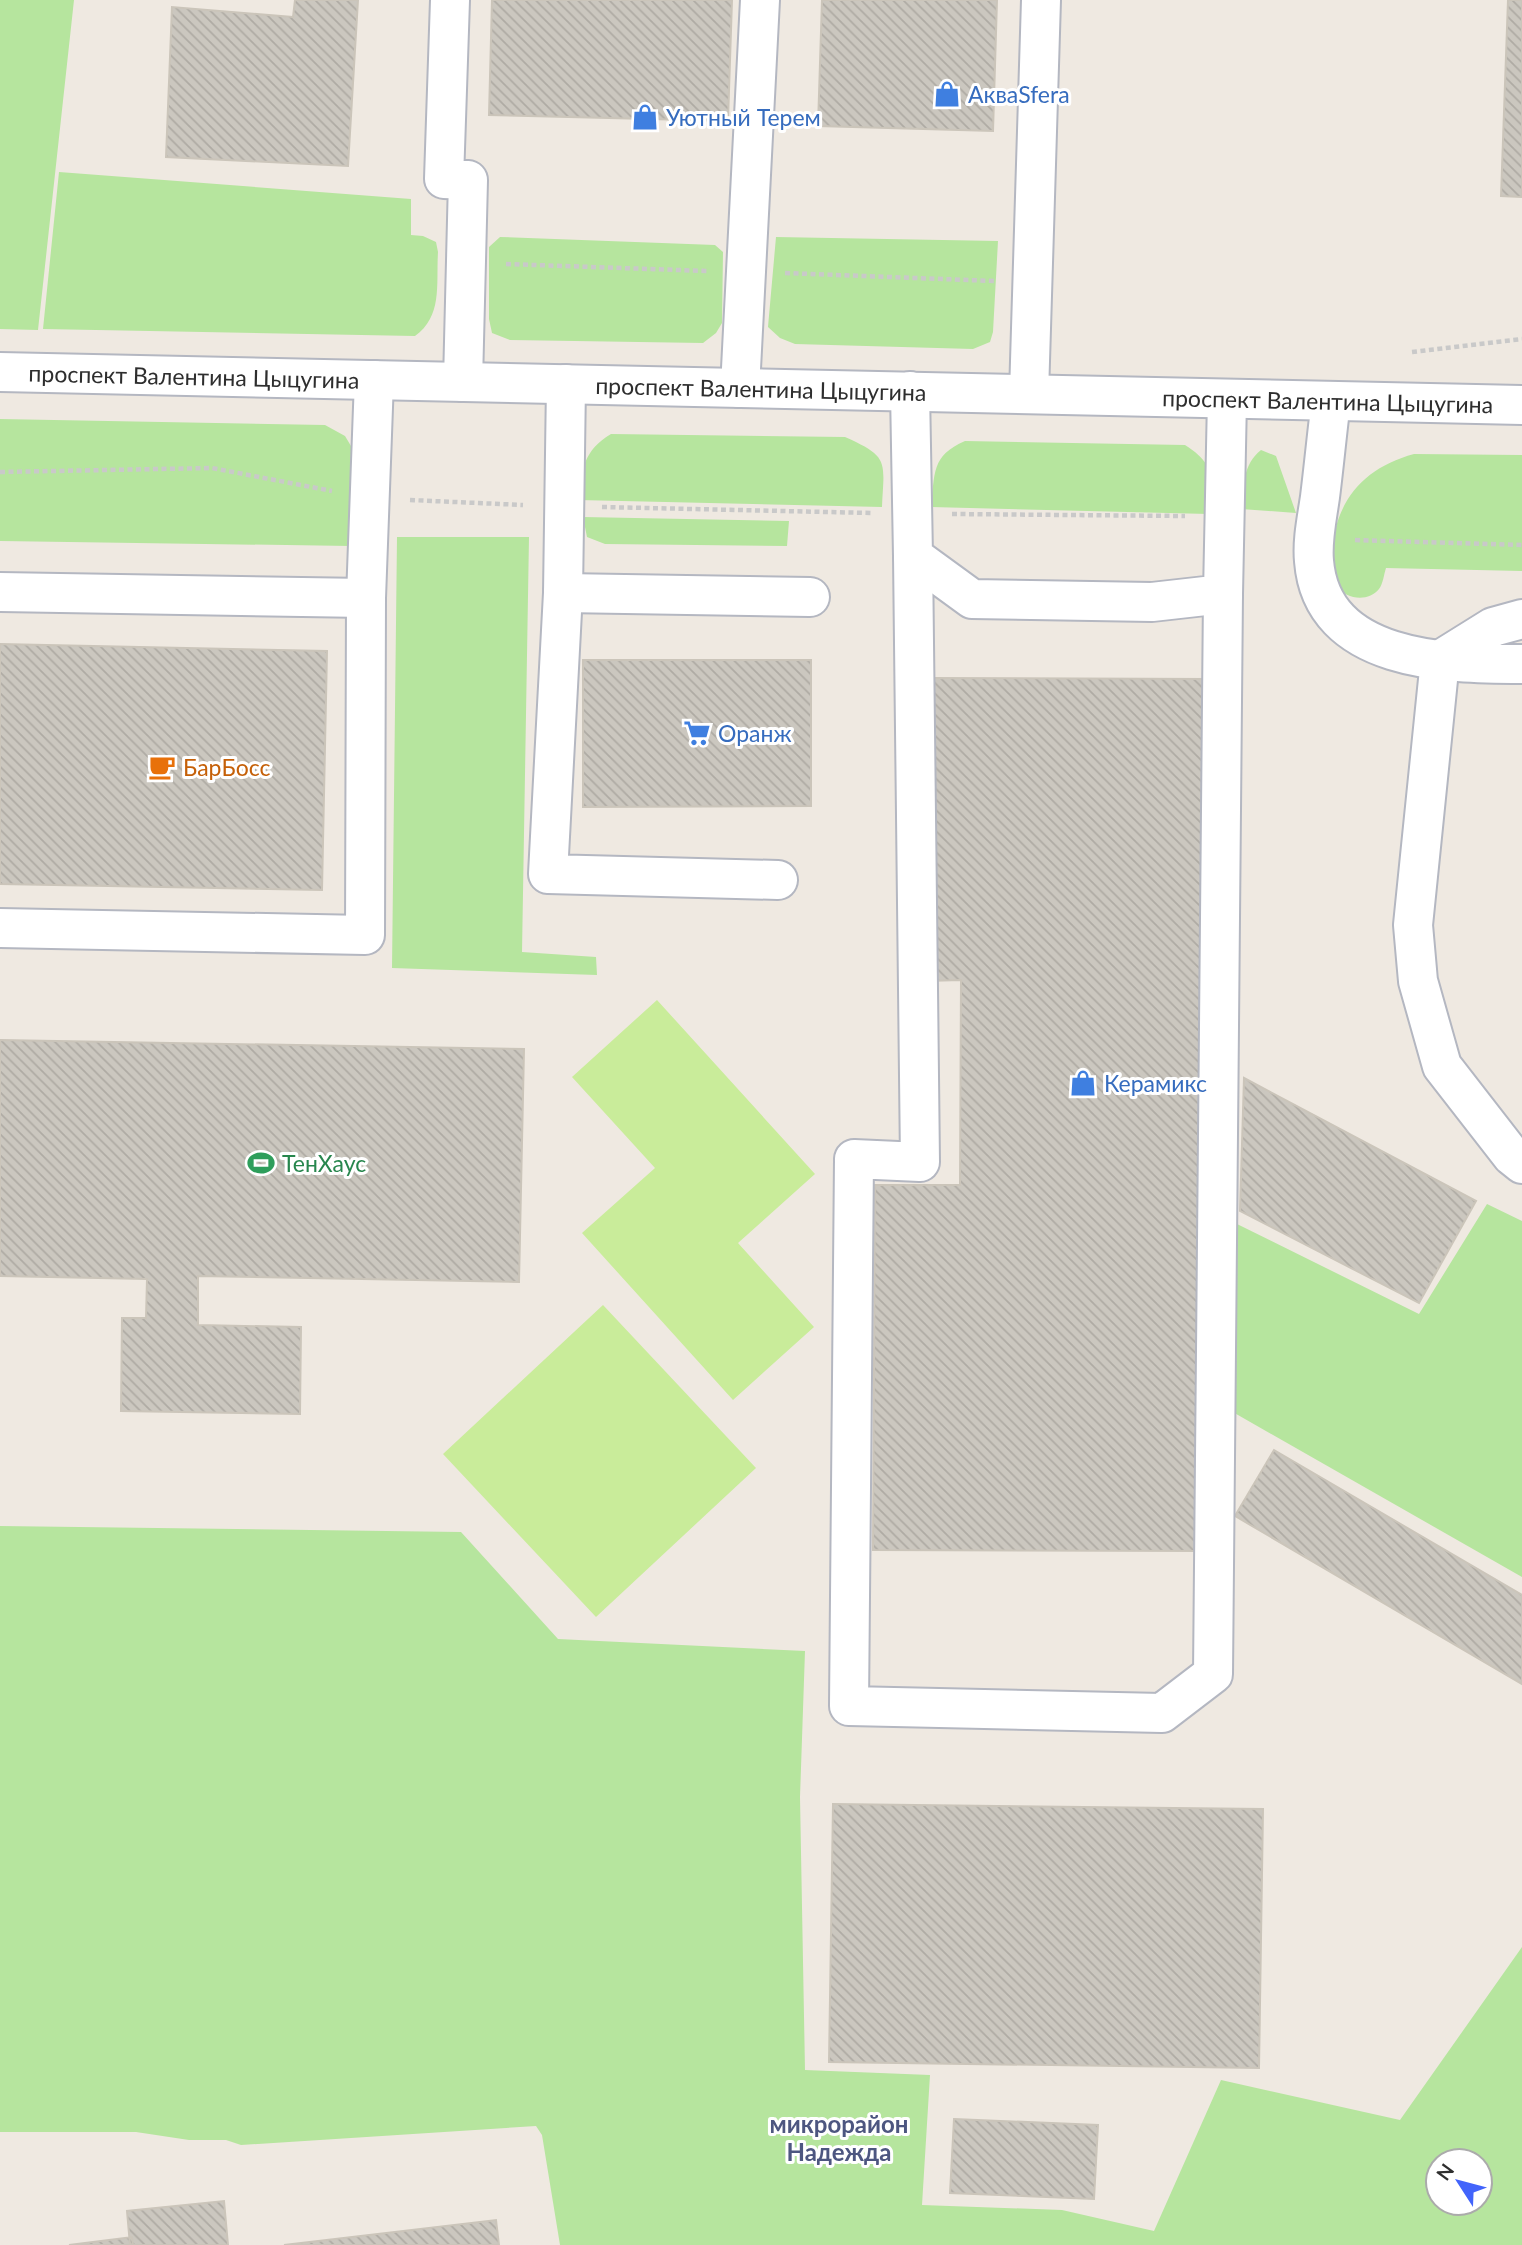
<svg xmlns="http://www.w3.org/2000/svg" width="1522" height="2245" viewBox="0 0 1522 2245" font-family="Lato,sans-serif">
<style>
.grass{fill:#b6e59e;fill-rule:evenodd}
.pitch{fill:#c9ec9a}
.building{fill:url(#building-back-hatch);stroke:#cbc5ba;stroke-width:2}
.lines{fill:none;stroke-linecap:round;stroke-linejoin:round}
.minor-casing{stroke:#b4b7c1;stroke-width:42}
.path{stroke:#c9c9c9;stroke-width:4.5;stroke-dasharray:5 3.5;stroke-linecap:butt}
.minor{stroke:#fff;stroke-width:38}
.labels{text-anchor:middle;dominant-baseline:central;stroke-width:6;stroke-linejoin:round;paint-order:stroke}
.shop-label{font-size:23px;fill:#366cbe;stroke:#fff;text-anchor:start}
.street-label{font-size:23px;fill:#2e2e2e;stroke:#fff}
.food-label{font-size:23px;fill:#c56008;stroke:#fff;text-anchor:start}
.leisure-label{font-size:23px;fill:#27864d;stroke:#fff;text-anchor:start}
.neighbourhood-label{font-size:24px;font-weight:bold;fill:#4d5680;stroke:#fff}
</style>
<defs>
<pattern id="building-back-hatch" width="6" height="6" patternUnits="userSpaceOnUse" patternTransform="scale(1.75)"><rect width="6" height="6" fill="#cbc7bf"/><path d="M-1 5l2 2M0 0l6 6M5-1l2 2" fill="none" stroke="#afaba4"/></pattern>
</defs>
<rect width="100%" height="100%" fill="#efe9e1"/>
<!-- grass -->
<path class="grass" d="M0,0H74L38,330L0,329Z
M59,172L411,199V235L423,236L436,242L438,252C436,284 443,316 415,336L43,329Z
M500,237L715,245L723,252L722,323L716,333L703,343L510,340L492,333L489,319V247Z
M776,237L998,241L993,332L990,342L973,349L795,344L780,338L768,327Z
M0,419L325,425L345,436L354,451L351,546L0,541Z
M611,434L845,437C890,457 884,461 882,507L578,500C581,470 584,450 611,434Z
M965,441L1185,445C1218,466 1210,478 1209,514L931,507C935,473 931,456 965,441Z
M1261,450L1276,456L1296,513L1241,509C1243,487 1243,464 1261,450Z
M1414,454L1522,455V571L1386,568C1384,574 1383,584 1379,589C1369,602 1346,600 1337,586C1330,574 1331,562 1332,549C1337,498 1366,467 1414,454Z
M583,517L789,521L787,546L605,544L587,537Z
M397,537H529L522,952L596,957L597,975L392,968Z
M1487,1204L1522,1221V1577L1231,1411L1237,1224L1419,1314Z
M0,1526L461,1532L558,1639L805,1651L800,1797L805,2070L930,2075L922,2205L1062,2210L1154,2231L1221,2080L1400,2120L1522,1947V2245H560L542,2135L536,2126L241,2145L226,2140H189L136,2132H0ZM1438,2161H1480V2203H1438Z"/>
<!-- pitch -->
<path class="pitch" d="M657,1000L815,1174L738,1243L814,1327L733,1400L582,1233L655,1168L572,1077Z
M603,1305L756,1468L596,1617L443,1454Z"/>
<!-- building -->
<path class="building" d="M295,0H358L348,166L166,157L172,7L293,17Z
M492,0H732L728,121L489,115Z
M822,0H997L993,131L818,126Z
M1508,0H1522V197L1501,196Z
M0,644L327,651L322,890L0,884Z
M583,660H811V806L583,807Z
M928,678L1208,679L1203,1551L873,1550L875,1185H960L961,980L926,981Z
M0,1040L524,1049L519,1282L198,1276V1325L301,1327L300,1414L121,1411L122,1318H146L147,1279L0,1276Z
M1244,1078L1476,1201L1419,1303L1240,1211Z
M1274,1450L1522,1595V1684L1235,1516Z
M833,1804L1263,1809L1259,2068L829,2062Z
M954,2119L1098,2125L1094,2199L950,2193Z
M224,2201L228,2245H130L127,2211Z
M496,2220L499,2245H284Z
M132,2237L133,2245H69Z"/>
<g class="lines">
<!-- minor casing -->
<g class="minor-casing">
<g id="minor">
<path d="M450,0L444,179L468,180L463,382"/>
<path id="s1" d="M0,372L1522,405"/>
<path d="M566,384L563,593L548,874L778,880"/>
<path d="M740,388L760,0"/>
<path d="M910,391L913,556L972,599L1152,602L1223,594L1227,399"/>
<path d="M1029,394L1041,0"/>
<path d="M1331,401C1327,433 1324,465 1320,497C1317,518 1312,540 1314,561C1322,662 1446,664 1522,664"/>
<path d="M913,556L920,1162L854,1159L849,1706L1162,1713L1213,1674L1223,594"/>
<path d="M0,592L366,598"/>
<path d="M563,593L810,597"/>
<path d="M1522,619L1493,627L1440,660L1413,925L1418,981L1442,1066L1512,1156L1522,1164"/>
<path d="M0,928L365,935L366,598L374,380"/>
</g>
</g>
<!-- path -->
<path class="path" d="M506,264L707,271
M785,273L994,281
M1412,352L1522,339
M0,472L212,468L332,491
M410,500L523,505
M602,507L873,513
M952,514L1185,516
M1355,540L1522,545"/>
<!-- minor -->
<use href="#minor" class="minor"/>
</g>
<!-- icons -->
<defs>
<g id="shop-bare" transform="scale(2.1)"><path d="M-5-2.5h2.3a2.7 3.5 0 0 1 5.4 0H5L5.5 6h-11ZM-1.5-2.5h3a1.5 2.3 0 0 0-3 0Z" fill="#3f7fe0" stroke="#fff" stroke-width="2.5" paint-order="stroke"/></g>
<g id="supermarket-bare" transform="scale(2.1)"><path d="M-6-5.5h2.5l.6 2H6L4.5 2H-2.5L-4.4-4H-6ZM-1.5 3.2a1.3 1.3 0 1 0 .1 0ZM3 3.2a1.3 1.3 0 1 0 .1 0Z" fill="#3f7fe0" stroke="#fff" stroke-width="2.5" paint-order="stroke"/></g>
<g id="cafe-bare" transform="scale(2.1)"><path d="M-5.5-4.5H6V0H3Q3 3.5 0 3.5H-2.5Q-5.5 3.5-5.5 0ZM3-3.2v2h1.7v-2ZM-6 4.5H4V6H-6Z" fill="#e8710a" stroke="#fff" stroke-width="2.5" paint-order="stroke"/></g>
<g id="stadium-bare" transform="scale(2.1)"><path d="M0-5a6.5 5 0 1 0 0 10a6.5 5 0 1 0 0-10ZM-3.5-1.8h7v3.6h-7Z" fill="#2e9e5b" stroke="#fff" stroke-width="2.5" paint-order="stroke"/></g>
</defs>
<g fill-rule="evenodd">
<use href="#shop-bare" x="947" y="94"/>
<use href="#shop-bare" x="645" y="117"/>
<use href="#supermarket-bare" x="697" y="733"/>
<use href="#cafe-bare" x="162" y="767"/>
<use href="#shop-bare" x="1083" y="1083"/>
<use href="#stadium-bare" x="261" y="1163"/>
</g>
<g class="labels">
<!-- shop labels -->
<g class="shop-label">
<text x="968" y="94">АкваSfera</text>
<text x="666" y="117">Уютный Терем</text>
<text x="718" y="733">Оранж</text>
<text x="1104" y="1083">Керамикс</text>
</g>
<!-- street labels -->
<g class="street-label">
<text stroke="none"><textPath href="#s1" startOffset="194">проспект Валентина Цыцугина</textPath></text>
<text stroke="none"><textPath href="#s1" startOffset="761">проспект Валентина Цыцугина</textPath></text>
<text stroke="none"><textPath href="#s1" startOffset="1328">проспект Валентина Цыцугина</textPath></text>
</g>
<!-- food labels -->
<g class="food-label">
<text x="183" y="767">БарБосс</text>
</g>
<!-- leisure labels -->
<g class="leisure-label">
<text x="282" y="1163">ТенХаус</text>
</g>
<!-- neighbourhood labels -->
<g class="neighbourhood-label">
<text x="839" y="2123">микрорайон<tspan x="839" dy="28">Надежда</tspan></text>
</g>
</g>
<!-- north arrow -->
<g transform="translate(1459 2182) rotate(306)"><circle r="33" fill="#ffffff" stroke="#ababab" stroke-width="2"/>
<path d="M0-5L12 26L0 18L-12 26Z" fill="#4264fb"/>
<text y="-10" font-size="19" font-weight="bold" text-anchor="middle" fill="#2e2e2e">N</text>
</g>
</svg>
